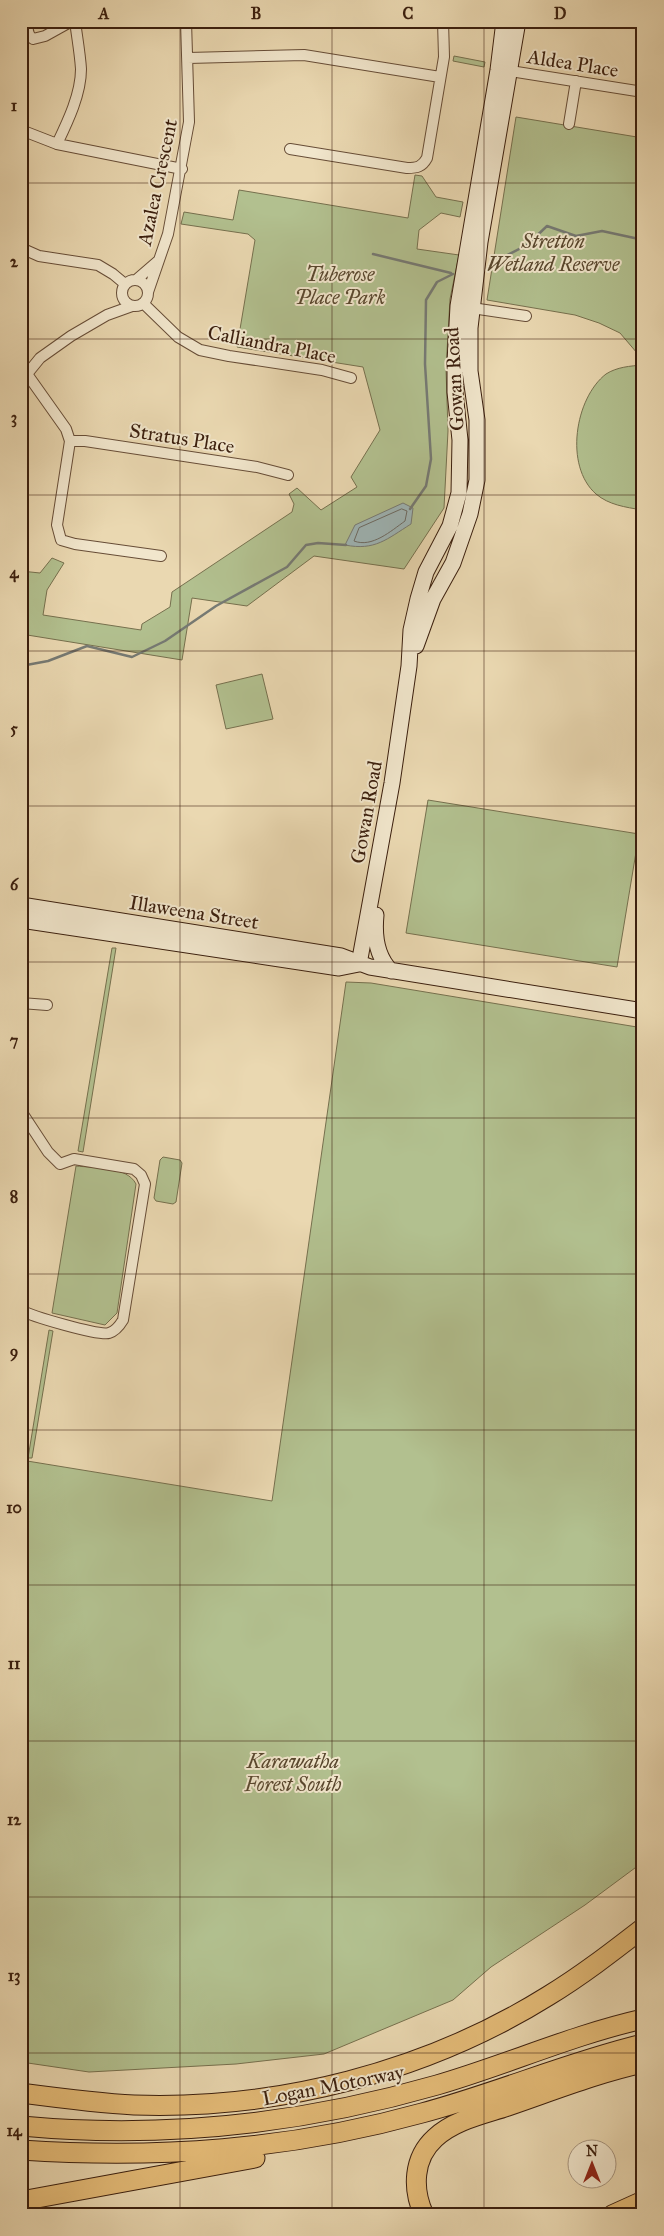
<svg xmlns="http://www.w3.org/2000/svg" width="664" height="2236" viewBox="0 0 664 2236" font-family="'IM FELL Great Primer',serif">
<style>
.green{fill:#b2c08f;stroke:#76704e}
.water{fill:#9eb6b8;stroke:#767a74}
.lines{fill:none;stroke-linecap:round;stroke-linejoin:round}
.shore{stroke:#6c6a63;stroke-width:1}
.stream{stroke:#767a74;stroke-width:2.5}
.street-casing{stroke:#674d37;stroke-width:12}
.secondary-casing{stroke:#3b1f0e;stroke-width:17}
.highway-casing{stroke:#3b1f0e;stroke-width:21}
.street{stroke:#f1e6cc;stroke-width:10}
.secondary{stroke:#f1e6cc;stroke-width:15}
.highway{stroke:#e5bc78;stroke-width:19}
.grid{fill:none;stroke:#3b1f0e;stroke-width:1;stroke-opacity:0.55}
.labels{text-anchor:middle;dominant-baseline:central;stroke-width:4;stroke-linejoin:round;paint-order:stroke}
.street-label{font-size:20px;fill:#3b1f0e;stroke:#f1e6cc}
.park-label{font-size:20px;font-style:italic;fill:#59472e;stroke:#f1e6cc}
.neatline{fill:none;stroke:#3b1f0e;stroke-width:2}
.grid-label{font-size:16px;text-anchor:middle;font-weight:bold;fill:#3b1f0e}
</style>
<rect width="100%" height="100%" fill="#ead8b1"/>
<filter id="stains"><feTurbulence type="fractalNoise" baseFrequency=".004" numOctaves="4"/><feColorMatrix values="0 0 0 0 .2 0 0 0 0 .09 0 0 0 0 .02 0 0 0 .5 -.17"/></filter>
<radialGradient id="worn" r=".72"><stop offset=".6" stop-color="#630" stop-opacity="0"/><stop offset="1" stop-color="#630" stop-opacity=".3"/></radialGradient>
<!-- green -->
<path class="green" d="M454,56L485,62L484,67L453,61Z
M516,117L643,138V360L620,333L599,323L575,315L487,300Z
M415,175L422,176L436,197L463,202L460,217L441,213L419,230L417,249L459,255L450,299L446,369L448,431L444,508L404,569L314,556L247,606L192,598L182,660L21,634V571L40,573L52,558L64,563L47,590L43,615L141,630L142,624L170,607L172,592L292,512L294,504L289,494L297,488L321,510L357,487L351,477L380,430L363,367L237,347L255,240L248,234L181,224L184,212L233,220L239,190L408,218Z
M643,365V509L642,510C625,507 609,505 596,494C564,466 575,398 606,374C617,367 630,366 643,365Z
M262,674L273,719L226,729L216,685Z
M428,800L639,834L617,967L406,933Z
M112,948H116L83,1152L78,1151Z
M346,982L371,983L643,1028V1862L585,1905L491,1967L453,2000L324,2054L236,2064L89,2072L21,2062V1460L272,1501Z
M163,1157L180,1160L182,1163L176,1202L173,1204L156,1201L154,1198L160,1160Z
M76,1166C94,1168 127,1166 136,1184L117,1313L105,1325L52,1313Z
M49,1330L53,1331L32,1458H28Z"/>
<!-- water -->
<path class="water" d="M403,503L413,508L411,524C387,539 375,551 345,545L355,525Z"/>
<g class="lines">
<!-- shore -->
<path class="shore" d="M402,509L407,511L405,521C391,531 372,548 354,541L359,528Z"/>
<!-- stream -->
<path class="stream" d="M373,254L451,273
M490,264L527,245L547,226L576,236L602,231L639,239L643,238
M410,509L426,486L431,459L425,364L426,300L437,282L453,274
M21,666L48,661L87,646L132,657L165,641L216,606L287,567L306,545L318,543L346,545"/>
<!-- street casing -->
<g class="street-casing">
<path id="street" d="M30,21C26,28 27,34 33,39L45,36L72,21
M188,58L304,55L440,77
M504,70L643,92
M569,124L576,81
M21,130L57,144L182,169
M57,144C68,121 81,94 81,69C80,53 77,37 75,21
M290,149L407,168C417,168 422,167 427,158L444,57L443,21
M21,248L39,256L98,265L113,274L125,284
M136,280L158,261
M122 293a13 13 0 1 1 26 0a13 13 0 1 1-26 0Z
M148,292L168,234L189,122L186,21
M143,303L178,337L200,350L229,356L322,370L351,378
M472,308L526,316
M22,374H27L40,358L71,336L107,315L132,306
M27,374L66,429L70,441L57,525L61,540L75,544L161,556
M70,441H85L257,467L288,475
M21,1003L47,1005
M21,1111L48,1152L60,1164L74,1159L134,1169L141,1175L145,1184L123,1320C120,1325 116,1331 109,1333C99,1336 30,1316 21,1310"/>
</g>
<!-- secondary casing -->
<g class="secondary-casing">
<path id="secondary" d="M416,646L433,599L453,563L470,514L477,480V420L470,371V328L480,242L518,21
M21,905L341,956L370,967L643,1011
M376,915C374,935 376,956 391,971
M21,920L339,968L359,964
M359,964L392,783L409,666L411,630L418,599L426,572L450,526L459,493L460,440L455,392V362L458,306L498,70L504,21"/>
</g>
<!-- highway casing -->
<g class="highway-casing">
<path id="highway" d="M21,2093C59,2098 96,2103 134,2105C277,2110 426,2072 548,1996C581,1976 612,1952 643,1928
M21,2126C162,2139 302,2124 437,2085C506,2065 572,2035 643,2019
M21,2150C158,2159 289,2150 422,2113C497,2093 568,2062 643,2044
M21,2201L255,2158
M424,2215C412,2189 413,2158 435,2138C454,2120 484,2114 508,2106C552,2091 597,2073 643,2063
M612,2215L643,2201"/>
</g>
<!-- street -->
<use href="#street" class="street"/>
<!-- secondary -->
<use href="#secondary" class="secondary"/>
<!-- highway -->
<use href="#highway" class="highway"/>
</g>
<!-- grid -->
<path class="grid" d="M180,21V2215M332,21V2215M484,21V2215M21,183H643M21,339H643M21,495H643M21,651H643M21,806H643M21,962H643M21,1118H643M21,1274H643M21,1430H643M21,1585H643M21,1741H643M21,1897H643M21,2053H643"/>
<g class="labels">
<!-- street labels -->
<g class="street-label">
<text transform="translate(573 63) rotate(9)">Aldea Place</text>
<text transform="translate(157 182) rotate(-78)">Azalea Crescent</text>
<text transform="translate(272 344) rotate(11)">Calliandra Place</text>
<text transform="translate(454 379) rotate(-93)">Gowan Road</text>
<text transform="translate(182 438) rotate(9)">Stratus Place</text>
<text transform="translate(366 812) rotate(-80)">Gowan Road</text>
<text transform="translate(194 912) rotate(9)">Illaweena Street</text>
<text transform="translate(333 2085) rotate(-11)">Logan Motorway</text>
</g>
<!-- park labels -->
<g class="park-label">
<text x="553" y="241">Stretton<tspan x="553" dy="23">Wetland Reserve</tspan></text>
<text x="340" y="274">Tuberose<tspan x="340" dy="23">Place Park</tspan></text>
<text x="293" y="1761">Karawatha<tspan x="293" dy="23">Forest South</tspan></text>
</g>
</g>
<!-- margin -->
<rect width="664" height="2236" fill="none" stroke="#ead8b1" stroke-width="55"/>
<!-- north arrow -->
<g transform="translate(592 2164)"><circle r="24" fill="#f1e6cc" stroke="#a89680"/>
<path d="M0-4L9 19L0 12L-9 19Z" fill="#8f2418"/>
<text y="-8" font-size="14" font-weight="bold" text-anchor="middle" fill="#3b1f0e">N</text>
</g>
<rect x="28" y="28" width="608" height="2180" class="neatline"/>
<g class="grid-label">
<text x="104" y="19">A</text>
<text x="256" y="19">B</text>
<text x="408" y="19">C</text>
<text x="560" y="19">D</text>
<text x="14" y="111">1</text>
<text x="14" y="267">2</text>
<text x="14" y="423">3</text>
<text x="14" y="578">4</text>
<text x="14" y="734">5</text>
<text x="14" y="890">6</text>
<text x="14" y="1046">7</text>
<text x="14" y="1202">8</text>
<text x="14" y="1357">9</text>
<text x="14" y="1513">10</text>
<text x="14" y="1669">11</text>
<text x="14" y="1825">12</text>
<text x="14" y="1981">13</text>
<text x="14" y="2136">14</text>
</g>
<rect width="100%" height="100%" filter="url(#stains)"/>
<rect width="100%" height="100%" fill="url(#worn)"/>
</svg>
